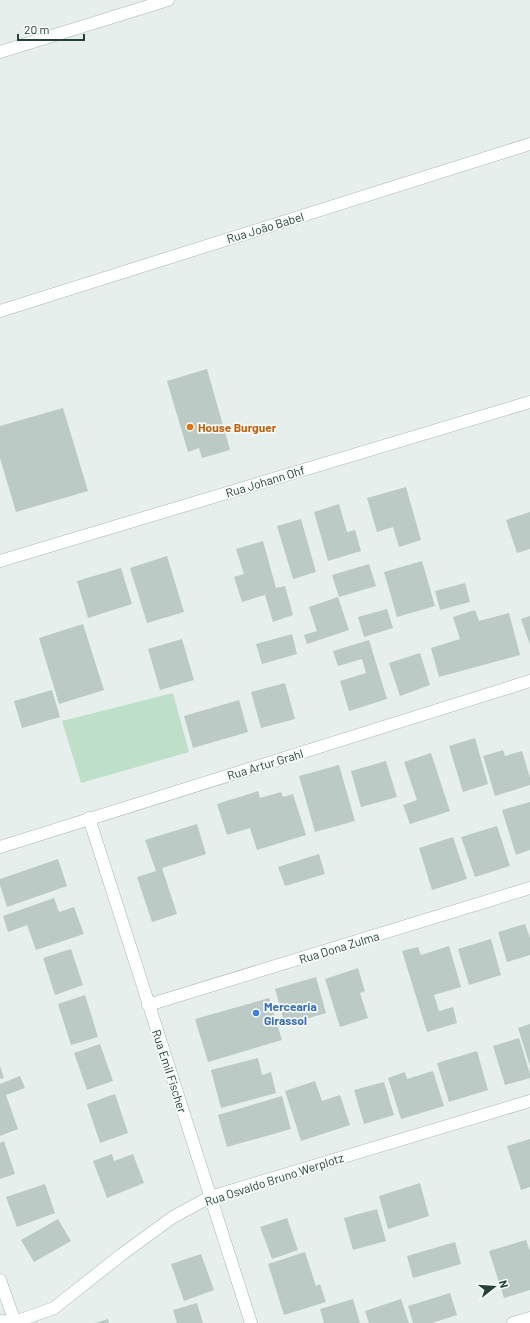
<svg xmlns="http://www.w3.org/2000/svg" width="530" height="1323" viewBox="0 0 530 1323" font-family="Barlow,sans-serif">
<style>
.green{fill:#bfe0c8}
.building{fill:#bbcac4}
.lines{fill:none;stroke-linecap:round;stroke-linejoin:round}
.street-casing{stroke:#a8b8b2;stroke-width:13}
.secondary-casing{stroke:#a4bbb3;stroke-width:13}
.street{stroke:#fff;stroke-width:12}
.secondary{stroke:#fff;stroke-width:12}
.food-dot{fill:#e8710a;stroke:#f7fbf9;stroke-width:1.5}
.shop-dot{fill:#3f7fe0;stroke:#f7fbf9;stroke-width:1.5}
.labels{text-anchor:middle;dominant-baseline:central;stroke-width:3.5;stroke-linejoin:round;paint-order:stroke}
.street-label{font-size:12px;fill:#24423a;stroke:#f7fbf9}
.food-label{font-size:12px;font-weight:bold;fill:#c56008;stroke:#f7fbf9;text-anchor:start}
.shop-label{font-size:12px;font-weight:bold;fill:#366cbe;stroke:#f7fbf9;text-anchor:start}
</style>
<rect width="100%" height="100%" fill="#e6efeb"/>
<!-- green -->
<path class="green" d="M173,693L189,752L81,783L62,721Z"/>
<!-- building -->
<path class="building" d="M207,369L230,450L202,458L199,448L188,452L167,381Z
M63,408L88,491L16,512L0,458V426Z
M406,487L421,540L399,547L393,527L377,532L367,498Z
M339,504L347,532L355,530L361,551L328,561L314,512Z
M530,512V549L517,553L506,520Z
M301,519L316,572L293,579L277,526Z
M263,541L276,588L285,586L293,615L273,622L265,595L242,602L234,577L244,574L236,549Z
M167,556L184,612L147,623L130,568Z
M422,561L435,606L397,617L384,572Z
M369,564L376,586L339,597L332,575Z
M121,568L132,604L88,618L77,581Z
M465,583L470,602L440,610L435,591Z
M338,597L349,630L307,644L304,635L317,631L309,607Z
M387,609L393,628L364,637L358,617Z
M475,610L479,621L509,613L520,655L439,677L431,648L460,639L453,617Z
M530,616V645L521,619Z
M83,624L104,690L59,704L39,638Z
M292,634L297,654L262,664L256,644Z
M182,639L194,680L160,690L148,649Z
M369,640L387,699L349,711L340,681L366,673L362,659L338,666L333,651Z
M420,653L430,685L400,696L389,663Z
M285,683L295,719L261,728L251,692Z
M52,690L60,717L22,728L14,701Z
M239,700L248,732L193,748L184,716Z
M475,738L488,784L463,792L449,746Z
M503,750L505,756L522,751L530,778V785L495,796L483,756Z
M431,753L450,811L410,824L403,805L417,800L404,762Z
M386,761L397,797L361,807L351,771Z
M339,765L355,821L315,832L299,776Z
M258,791L260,798L281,792L283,797L293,794L306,835L257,850L250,828L227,835L217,804Z
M530,802V850L516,855L502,810Z
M197,824L206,854L162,868L177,914L152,922L137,877L156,871L145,840Z
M497,826L510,866L475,877L461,837Z
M453,837L467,879L432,890L419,848Z
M319,854L325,874L285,886L278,867Z
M58,859L67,886L7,907L0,885V879Z
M54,898L59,912L74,907L84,934L36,950L27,925L8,932L3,916Z
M525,924L530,938V955L507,962L498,932Z
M491,939L501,975L469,985L458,949Z
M449,946L461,987L434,995L439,1011L453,1007L457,1023L427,1032L402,951L418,947L421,955Z
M71,949L83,985L55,995L43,958Z
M358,968L365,991L360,993L368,1018L340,1027L325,979Z
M316,977L326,1013L285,1025L275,989Z
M85,995L98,1037L71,1045L58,1004Z
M269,998L282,1040L208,1062L195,1019Z
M530,1024V1066L518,1028Z
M519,1038L530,1074V1078L505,1085L493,1046Z
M100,1044L113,1081L87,1090L74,1053Z
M477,1051L488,1090L449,1102L437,1063Z
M258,1058L262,1075L271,1072L276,1093L221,1108L211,1070Z
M0,1066L4,1078L0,1079Z
M433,1071L444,1106L401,1119L388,1078L405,1072L407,1079Z
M20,1076L25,1088L6,1095L18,1129L0,1136V1084Z
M315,1081L322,1101L340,1095L350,1125L301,1141L285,1091Z
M384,1082L394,1115L364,1124L354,1090Z
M115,1094L128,1133L100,1143L87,1104Z
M282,1096L291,1129L227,1147L218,1115Z
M530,1139V1187L521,1190L507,1146Z
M4,1141L15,1174L0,1179V1143Z
M112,1154L114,1161L133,1154L144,1183L107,1198L93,1161Z
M420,1183L429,1216L388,1229L379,1196Z
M45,1184L55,1213L17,1227L6,1197Z
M377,1209L386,1241L353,1250L344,1218Z
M287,1218L298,1250L272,1259L260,1227Z
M58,1219L71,1241L34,1262L21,1240Z
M526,1240L530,1251V1290L504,1298L489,1251Z
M455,1242L461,1264L413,1278L407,1256Z
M305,1252L316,1286L320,1284L326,1302L284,1315L268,1264Z
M201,1254L214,1290L184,1301L171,1264Z
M450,1293L457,1315L432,1323H413L408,1306Z
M353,1299L360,1323H324L320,1309Z
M401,1299L409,1323H369L365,1311Z
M197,1303L203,1323H177L173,1310Z
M108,1319L109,1323H95Z"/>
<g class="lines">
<!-- street casing -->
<g class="street-casing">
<path id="street" d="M0,52L168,0
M0,311L530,144
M89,818L251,1323
M0,847L530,681
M148,1005L530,888
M0,1280L15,1322
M0,1321L15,1322L54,1308L121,1255L173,1217L210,1197L530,1101
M513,1323L530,1318"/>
</g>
<!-- secondary casing -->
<g class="secondary-casing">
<path id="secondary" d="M0,561L530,402"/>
</g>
<!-- street -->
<use href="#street" class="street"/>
<!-- secondary -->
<use href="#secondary" class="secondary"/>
</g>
<!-- markers -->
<circle class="food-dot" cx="190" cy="427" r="4"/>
<circle class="shop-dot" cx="256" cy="1013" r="4"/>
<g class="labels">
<!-- street labels -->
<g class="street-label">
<text transform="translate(265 227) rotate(-17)">Rua João Babel</text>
<text transform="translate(265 481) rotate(-17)">Rua Johann Ohf</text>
<text transform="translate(265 764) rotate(-17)">Rua Artur Grahl</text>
<text transform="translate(339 947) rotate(-17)">Rua Dona Zulma</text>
<text transform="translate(170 1071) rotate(72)">Rua Emil Fischer</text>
<text transform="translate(274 1179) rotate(-18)">Rua Osvaldo Bruno Werplotz</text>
</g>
<!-- food labels -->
<g class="food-label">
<text x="198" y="427">House Burguer</text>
</g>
<!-- shop labels -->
<g class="shop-label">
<text x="264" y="1006">Mercearia<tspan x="264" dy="14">Girassol</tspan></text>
</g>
</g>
<!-- north arrow -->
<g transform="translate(494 1287) rotate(73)" stroke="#f7fbf9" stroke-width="3" paint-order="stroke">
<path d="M0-3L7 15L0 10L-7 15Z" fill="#24423a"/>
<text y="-6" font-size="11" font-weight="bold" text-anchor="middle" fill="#24423a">N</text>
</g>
<!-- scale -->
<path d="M18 34v6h66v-6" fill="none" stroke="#24423a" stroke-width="2"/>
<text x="24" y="34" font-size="12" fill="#24423a" stroke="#f7fbf9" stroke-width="3" paint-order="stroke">20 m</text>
</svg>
